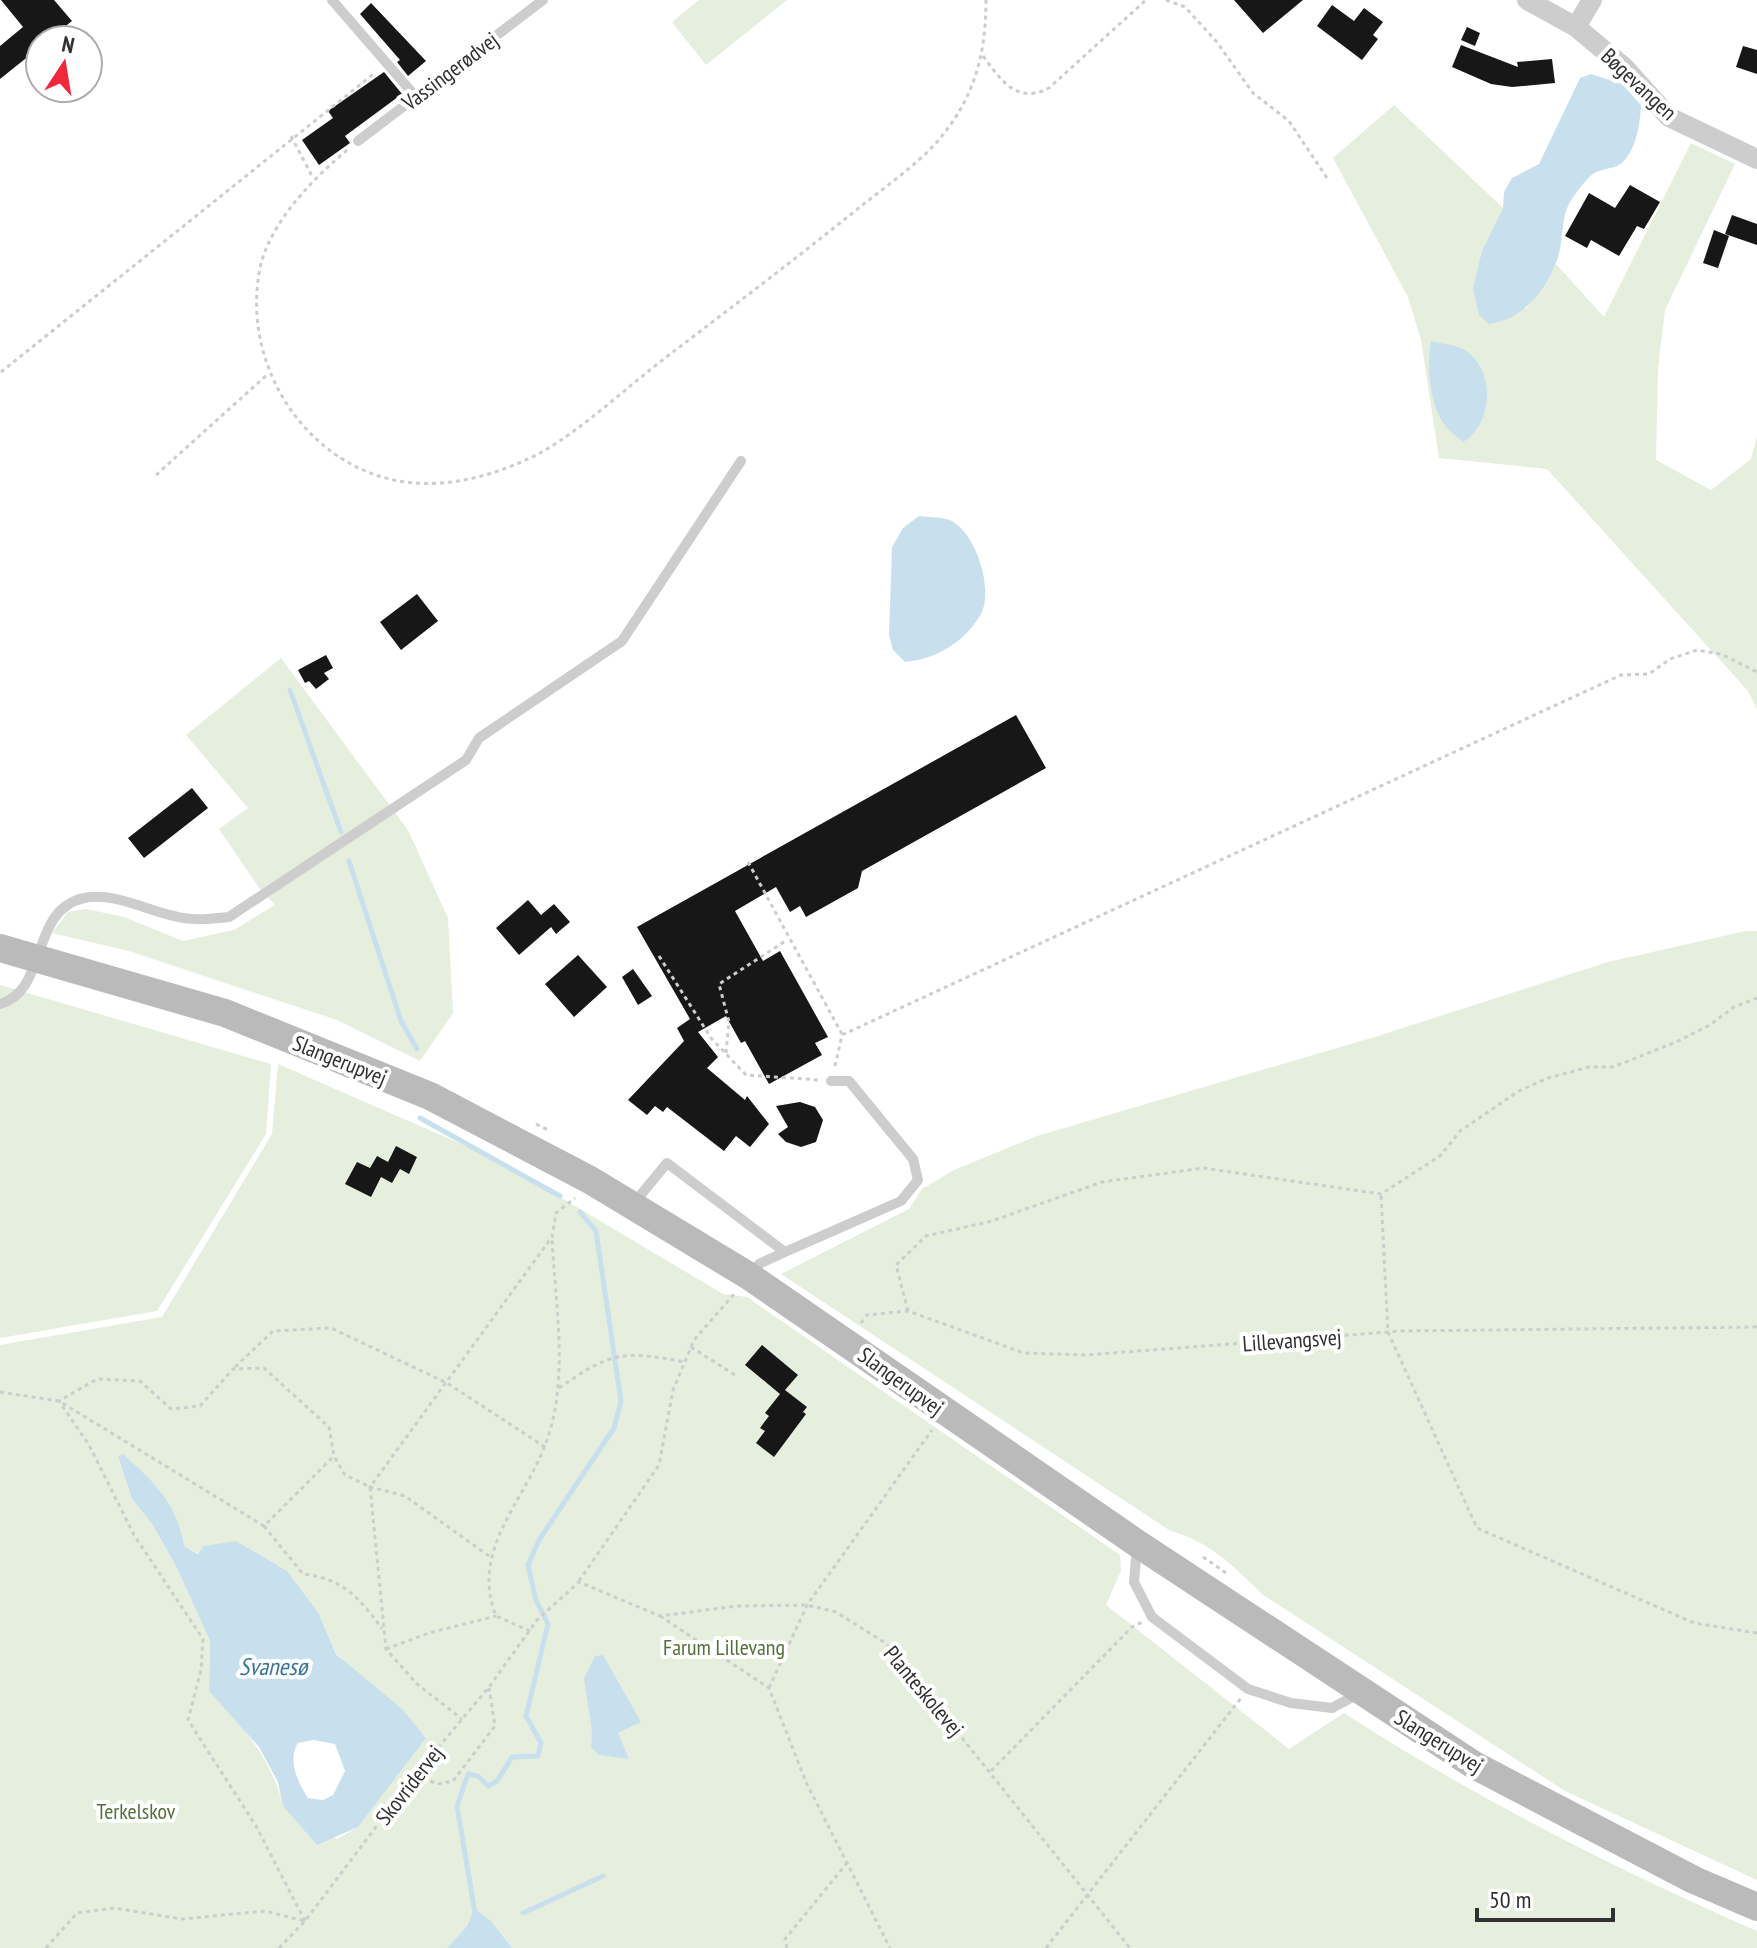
<svg xmlns="http://www.w3.org/2000/svg" width="1757" height="1948" viewBox="0 0 1757 1948" font-family="'PT Sans Narrow',sans-serif">
<style>
.green{fill:#e6eedd;fill-rule:evenodd}
.water{fill:#c8e0ee;fill-rule:evenodd}
.lines{fill:none;stroke-linecap:round;stroke-linejoin:round}
.stream{stroke:#c8e0ee;stroke-width:5}
.building{fill:#171717}
.path{stroke:#cdcdcd;stroke-width:3;stroke-dasharray:4 4;stroke-linecap:butt}
.lane{stroke:#cdcdcd;stroke-width:10}
.street{stroke:#cdcdcd;stroke-width:20}
.secondary{stroke:#bababa;stroke-width:28}
.labels{text-anchor:middle;dominant-baseline:central;stroke-width:8;stroke-linejoin:round;paint-order:stroke}
.street-label{font-size:22px;fill:#303030;stroke:#fff}
.park-label{font-size:22px;fill:#546f3a;stroke:#fff}
.water-label{font-size:24px;font-style:italic;fill:#387598;stroke:#fff}
</style>
<rect width="100%" height="100%" fill="#fff"/>
<!-- green -->
<path class="green" d="M699,0H787L706,65L672,22Z
M1394,105L1503,208L1482,251L1526,309L1556,264L1604,317L1691,143L1735,164L1665,310L1658,368L1656,460L1711,490L1751,459L1757,437V709L1748,691L1547,469L1439,458L1421,340L1408,297L1333,158Z
M281,658L408,830L448,918L453,1013L420,1061L337,1020L129,951L52,933L68,912L86,909L124,917L183,941L234,930L275,905L260,889L219,829L248,808L186,735Z
M1746,931H1757V1880L1565,1791L1262,1594C1230,1563 1213,1544 1169,1530L781,1274L909,1209L922,1189L954,1170L1037,1136L1378,1036L1608,962Z
M0,985L271,1064L266,1134L157,1311L0,1338Z
M278,1064L498,1160L723,1294L747,1297L1120,1555L1121,1571L1106,1605L1289,1749L1344,1713C1475,1798 1614,1868 1757,1931V1948H512L492,1922L468,1925L447,1948H0V1345L162,1317L272,1134ZM118,1458L184,1546L319,1614L336,1653L426,1737L358,1827L337,1839L283,1806C272,1758 242,1726 209,1691L210,1641L175,1564L152,1524L132,1499Z"/>
<!-- water -->
<path class="water" d="M1591,74L1622,84L1641,105C1640,123 1637,148 1623,162C1616,169 1603,168 1594,173C1587,178 1579,189 1574,196C1559,215 1565,239 1557,260C1546,291 1522,320 1489,324L1479,315L1473,288L1482,251L1503,208L1504,192L1512,178L1539,164L1580,78Z
M1431,341C1442,344 1460,345 1468,352C1495,373 1493,424 1463,442C1457,436 1448,431 1444,424C1430,405 1426,363 1431,341Z
M919,516C928,517 941,517 950,520C976,532 994,590 981,614C964,643 936,659 905,662L893,650L889,635L892,547L903,528Z
M123,1454C154,1482 177,1503 184,1546L198,1554L204,1546L236,1541L287,1571L319,1614L336,1654L402,1709L426,1738L358,1827L317,1845L283,1806L278,1782L259,1747L209,1691L210,1641L175,1564L152,1524L132,1499L118,1457ZM313,1740L335,1744L345,1771L333,1795L323,1800L308,1798C298,1782 287,1761 298,1743Z
M603,1655L641,1722L618,1733L629,1759L599,1755L591,1748L592,1731L584,1678L595,1656Z
M474,1908L492,1922L512,1948H447L468,1925Z"/>
<g class="lines">
<!-- stream -->
<path class="stream" d="M290,690L341,832
M349,861L401,1021L417,1049
M420,1118L560,1196
M475,1913L457,1806L468,1774L478,1776L488,1786L497,1781L512,1757L538,1756L541,1743L526,1716L548,1624L536,1600L528,1565L539,1540L614,1428L621,1401L596,1231L580,1212
M523,1913L603,1876"/>
</g>
<!-- building -->
<path class="building" d="M1,0H54L72,21L48,40H40V47L0,79V46L23,27Z
M1234,0H1303L1263,33Z
M371,3L426,61L408,76L397,62L400,60L360,14Z
M1332,5L1354,21L1364,8L1383,22L1373,35L1378,39L1362,60L1317,26Z
M1467,27L1480,33L1475,46L1461,40Z
M1461,45L1518,67L1517,62L1552,59L1555,83L1512,87L1491,84L1452,67Z
M1743,46L1757,50V74L1736,67Z
M384,72L402,94L345,136L350,143L319,165L302,140L333,118L328,111Z
M1630,185L1660,202L1644,229L1637,226L1619,256L1591,240L1587,248L1565,236L1589,193L1615,208Z
M1732,215L1757,224V245L1725,234Z
M1714,230L1729,236L1718,268L1703,263Z
M417,594L438,621L401,650L380,622Z
M326,655L333,668L324,673L329,679L316,689L309,681L305,683L298,670Z
M1016,715L1046,768L862,871L858,888L806,917L800,906L790,912L776,887L735,911L763,961L780,951L828,1037L815,1043L822,1055L769,1084L745,1041L741,1043L726,1016L698,1032L718,1057L707,1068L745,1100L747,1096L769,1124L750,1147L736,1136L724,1151L667,1107L663,1112L655,1106L647,1115L628,1100L684,1041L677,1028L690,1019L637,927Z
M192,788L208,808L144,858L128,838Z
M528,900L541,915L554,904L570,922L556,934L551,927L519,955L496,928Z
M578,955L607,987L574,1017L545,984Z
M633,969L652,996L638,1005L622,977Z
M800,1102L815,1107L823,1120L816,1142L801,1147L786,1142L778,1134L788,1127L776,1106Z
M396,1146L417,1157L409,1174L400,1169L392,1183L381,1177L371,1197L345,1184L357,1162L370,1168L377,1156L388,1162Z
M762,1345L798,1375L785,1390L807,1407L803,1412L806,1414L774,1457L756,1443L765,1431L760,1428L769,1416L765,1413L780,1394L745,1365Z"/>
<g class="lines">
<!-- path -->
<path class="path" d="M1166,0L1185,7L1216,41L1253,93L1289,121L1327,178
M983,56C1001,80 1017,105 1049,88L1146,0
M291,136L313,178
M347,150C313,179 270,222 260,268C238,377 324,492 440,483C474,481 509,469 540,453C582,430 629,385 669,355C731,308 794,260 855,211C882,189 913,168 936,143C974,100 986,55 986,0
M1,372L376,72
M156,475L268,374
M748,862L842,1034
M659,956L711,1038L746,1075L819,1080
M726,1053L729,1022L719,984L787,940
M835,1066L842,1035L1621,675L1649,674L1670,659L1697,650L1721,654L1757,672
M536,1124L550,1131
M1381,1196L1388,1332L1477,1528L1694,1623L1757,1633
M908,1311L896,1265L926,1236L992,1221L1102,1182L1203,1168L1381,1194L1440,1156L1460,1131L1519,1091L1548,1078L1589,1067H1613L1676,1042L1710,1025L1734,1007L1757,998
M861,1323L867,1315L908,1311L1024,1353L1086,1355L1401,1331L1757,1327
M691,1347L735,1375
M235,1367L273,1331L331,1328L447,1383L545,1447
M559,1388C611,1352 622,1350 685,1362
M0,1392L59,1401L264,1526L334,1456
M264,1526L303,1574C342,1578 360,1598 382,1629
M489,1556L405,1496L370,1487L552,1237L556,1213L575,1198
M1203,1557L1229,1575
M579,1581L659,1465L673,1390L694,1340L734,1294
M660,1616L769,1688L806,1782L890,1948
M530,1631L496,1616C470,1550 523,1504 545,1445C570,1382 555,1304 552,1237
M386,1649L429,1633L496,1616
M769,1688L807,1605L932,1430
M991,1771L1132,1627L1142,1622
M416,1774L437,1784L453,1781L495,1726L489,1688
M305,1921L256,1826L188,1720L201,1670L203,1639L134,1535L89,1445L59,1401L97,1379L140,1381L171,1409L200,1406L233,1369L264,1368L329,1427L334,1456L345,1475L370,1487L386,1649L417,1684L462,1719
M46,1948L77,1913L114,1908L182,1919L265,1911L305,1921
M279,1948L305,1921L416,1774L489,1687L537,1620L579,1582L660,1616L737,1606L807,1605L836,1612L887,1644L1130,1948
M787,1948L785,1939L847,1863
M1046,1948L1241,1698"/>
<!-- lane -->
<path class="lane" d="M332,0L416,97
M358,141L543,0
M0,1004C49,990 29,910 84,898C114,892 146,910 174,916C192,921 211,919 229,917L466,760L479,738L622,641L741,461
M634,1203L667,1163L785,1252L901,1201L918,1180L913,1159L849,1081H831
M751,1274L759,1264L785,1252
M1137,1546L1134,1582L1152,1617L1248,1689L1291,1703L1332,1708L1358,1694"/>
<!-- street -->
<path class="street" d="M1527,0L1576,27L1624,67L1669,117L1757,159
M1576,27L1592,0"/>
<!-- secondary -->
<path class="secondary" d="M0,948L225,1013L430,1096L590,1180L749,1276L1138,1544L1474,1765L1694,1880L1757,1907"/>
</g>
<g class="labels">
<!-- street labels -->
<g class="street-label">
<text transform="translate(450 71) rotate(-37)">Vassingerødvej</text>
<text transform="translate(1639 84) rotate(43)">Bøgevangen</text>
<text transform="translate(340 1060) rotate(22)">Slangerupvej</text>
<text transform="translate(1292 1340) rotate(-4)">Lillevangsvej</text>
<text transform="translate(901 1381) rotate(36)">Slangerupvej</text>
<text transform="translate(924 1691) rotate(50)">Planteskolevej</text>
<text transform="translate(1439 1741) rotate(32)">Slangerupvej</text>
<text transform="translate(409 1785) rotate(-52)">Skovridervej</text>
</g>
<!-- park labels -->
<g class="park-label">
<text x="724" y="1647">Farum Lillevang</text>
<text x="136" y="1811">Terkelskov</text>
</g>
<!-- water labels -->
<g class="water-label">
<text x="273" y="1666">Svanesø</text>
</g>
</g>
<!-- north arrow -->
<g transform="translate(64 64) rotate(12)"><circle r="38" fill="#ffffff" stroke="#acacac" stroke-width="2"/>
<path d="M0-6L14 30L0 20L-14 30Z" fill="#f1283c"/>
<text y="-12" font-size="22" font-weight="bold" text-anchor="middle" fill="#303030">N</text>
</g>
<!-- scale -->
<path d="M1477 1908v12h136v-12" fill="none" stroke="#303030" stroke-width="4"/>
<text x="1489" y="1908" font-size="24" fill="#303030" stroke="#ffffff" stroke-width="6" paint-order="stroke">50 m</text>
</svg>
